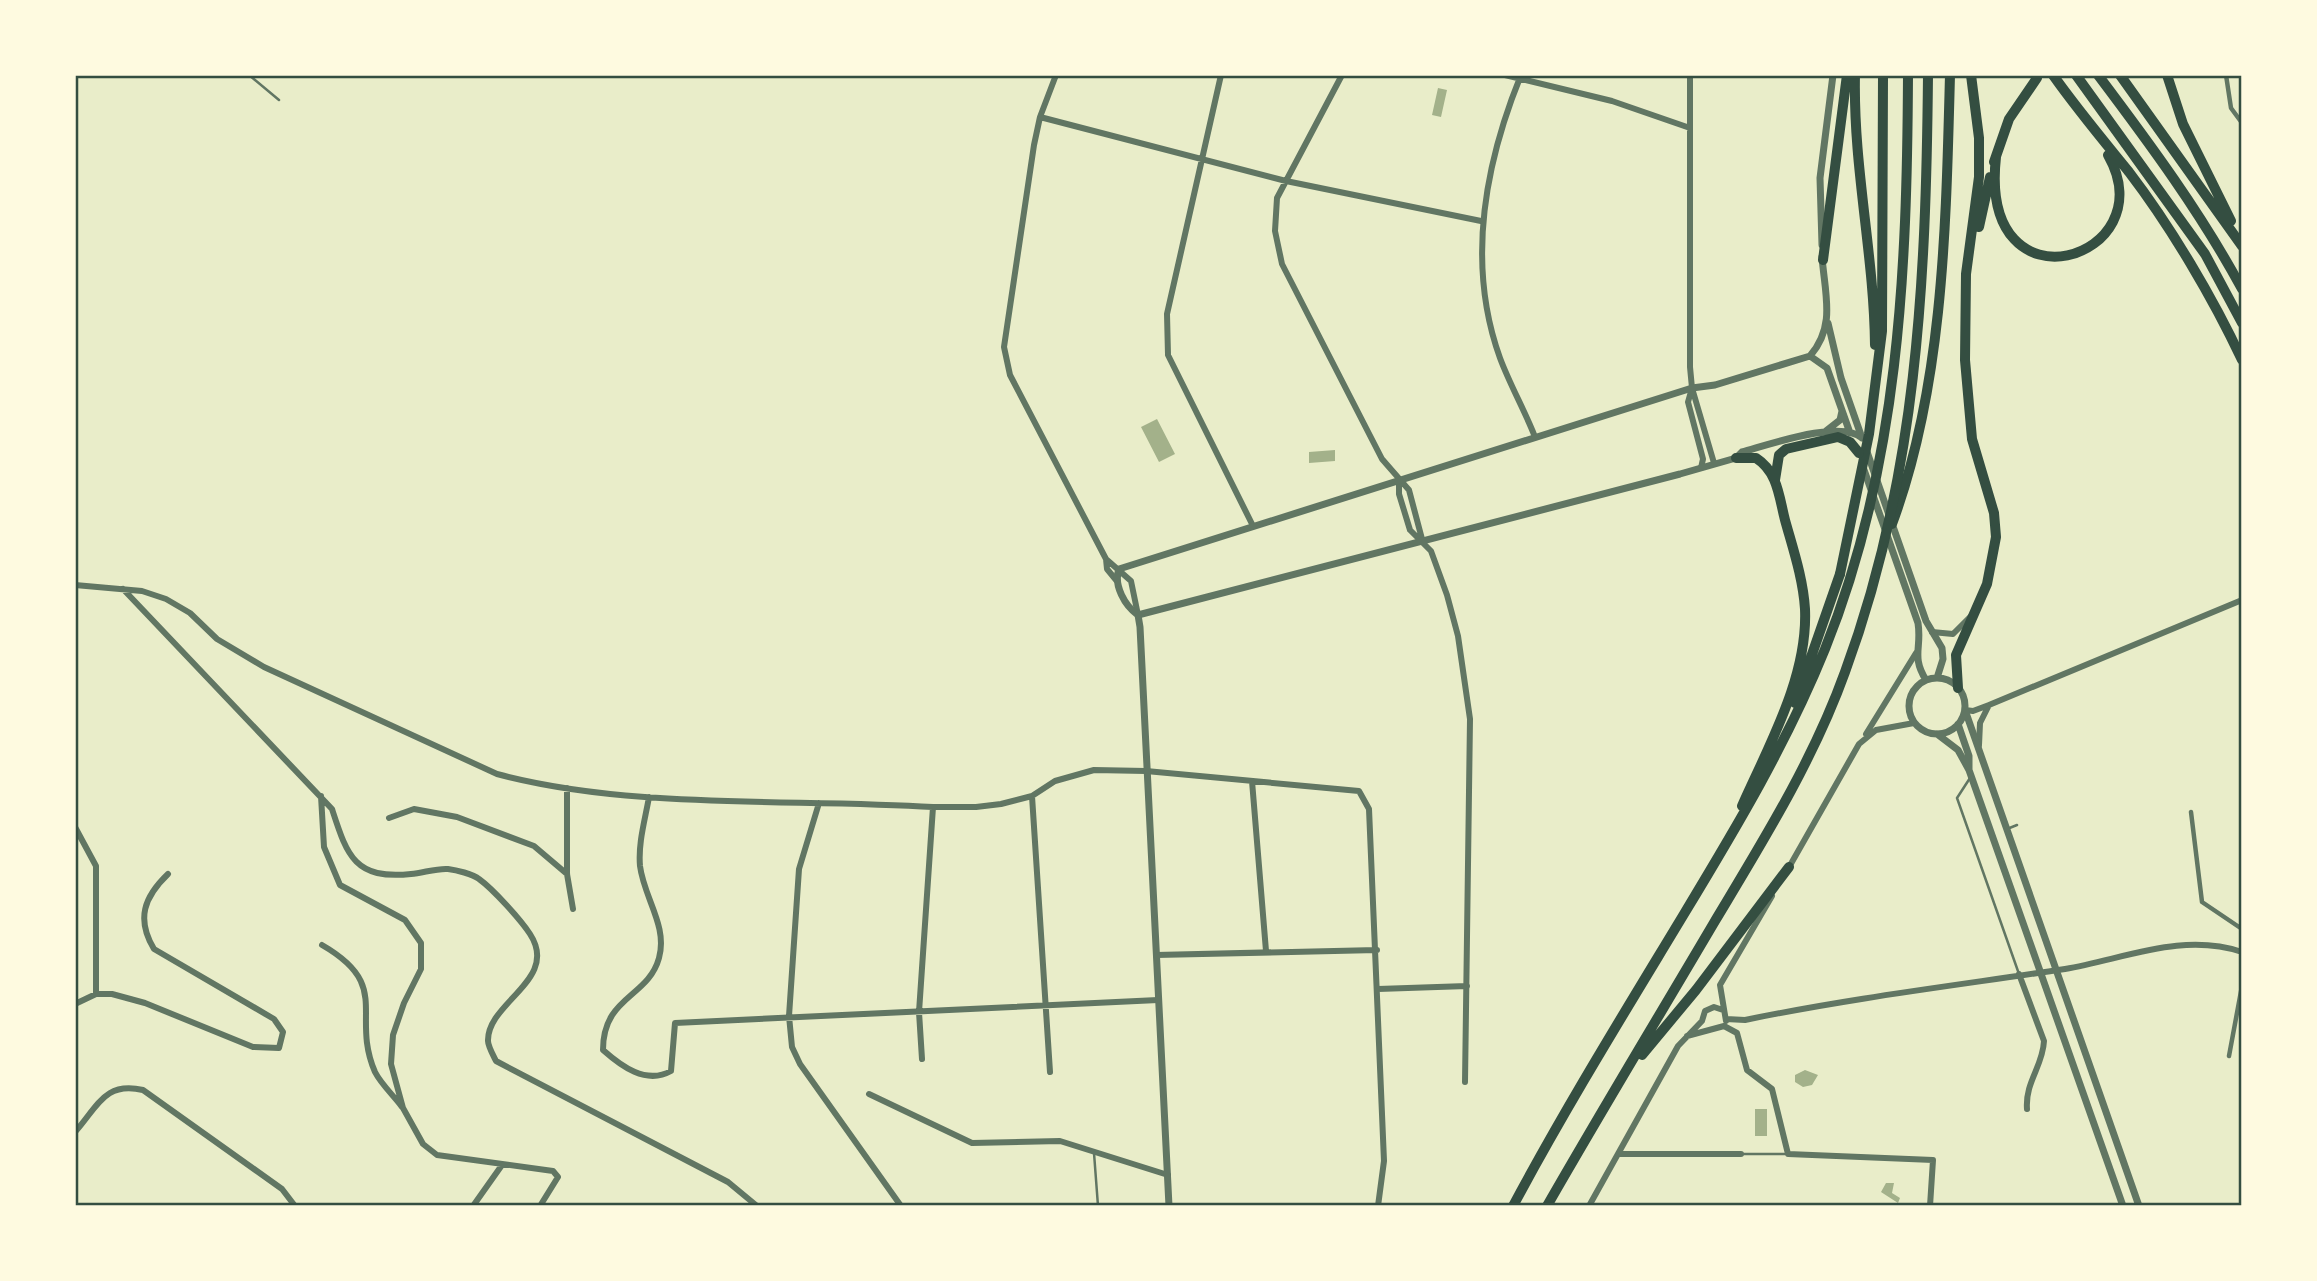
<svg xmlns="http://www.w3.org/2000/svg" width="2317" height="1281" viewBox="0 0 2317 1281" font-family="'PT Sans',sans-serif">
<style>
.water{fill:#a3b18a}
.lines{fill:none;stroke-linecap:round;stroke-linejoin:round}
.service{stroke:#617663;stroke-width:2.5}
.pedestrian{stroke:#617663;stroke-width:4.5}
.minor{stroke:#617663;stroke-width:6}
.tertiary{stroke:#617663;stroke-width:7}
.trunk{stroke:#344e41;stroke-width:10}
.motorway{stroke:#344e41;stroke-width:10}
.neatline{fill:none;stroke:#344e41;stroke-width:2.5}
</style>
<rect width="100%" height="100%" fill="#e9edc9"/>
<!-- water -->
<path class="water" d="M1438,88L1447,90L1441,117L1432,115Z
M1157,419L1175,454L1159,462L1141,427Z
M1335,450V461L1309,463V452Z
M1805,1070L1818,1075L1812,1085L1803,1087L1795,1082V1075Z
M1755,1109H1767V1136H1755Z
M1886,1183H1894L1892,1193L1900,1198L1898,1203L1881,1192Z"/>
<g class="lines">
<!-- service -->
<path class="service" d="M249,75L279,100
M1970,778L1957,798L2019,974
M2007,829L2017,825
M1094,1153L1098,1206
M1741,1154H1787"/>
<!-- pedestrian -->
<path class="pedestrian" d="M2226,75L2231,108L2242,123
M2191,812L2202,902L2242,929
M2229,1056L2242,986"/>
<!-- minor -->
<path class="minor" d="M1056,75L1040,117L1034,145L1004,347L1010,375L1106,559L1107,569L1116,580
M1221,75L1167,314L1168,355L1253,526
M1342,75L1277,198L1275,231L1282,264L1382,459L1409,490L1422,539
M1505,75L1612,101L1690,128
M1521,75C1484,166 1466,264 1500,358C1510,385 1525,411 1535,437
M1690,75V367L1692,388L1714,463
M1040,117L1286,181L1481,221
M1692,388L1688,402L1703,459L1701,468
M1399,479V494L1410,530L1431,551L1447,595L1458,636L1470,719L1465,1082
M1106,559L1131,581L1138,615
M75,585L142,591L166,599L190,613L217,639L264,667L497,774C632,810 792,798 933,807H976L1001,804L1032,796L1055,781L1094,770L1146,771L1359,791L1369,809L1384,1161L1378,1206
M123,589L332,809C347,855 354,880 411,874C423,873 437,868 448,869C456,870 473,874 479,879C493,889 521,920 530,934C560,980 487,1002 488,1041C488,1046 493,1055 496,1061L728,1182L757,1206
M1932,632L1953,634L1970,617
M1965,710L1973,711L1989,705
M1866,734L1916,653
M1979,745L1980,723L1989,705L2242,600
M1252,781L1266,951
M567,788V874L573,909
M321,796L324,847L340,885L405,920L421,943V969L404,1003L393,1035L391,1064L403,1108L423,1144L437,1155L553,1171L558,1177L540,1206
M1032,796L1050,1072
M649,797C645,820 638,843 640,866C644,898 668,926 659,958C648,998 603,996 603,1050C621,1066 646,1085 671,1071L675,1023L1158,1000
M819,803L799,869L789,1016L792,1047L800,1064L901,1206
M389,818L414,809L457,817L534,846L567,874
M75,827L96,866V994
M1788,869L1859,744L1876,730L1914,723
M322,945C393,986 350,1014 375,1072C381,1084 394,1096 402,1107
M1156,955L1377,950
M2019,974L2044,1041C2043,1066 2025,1082 2027,1109
M1378,989L1467,986
M75,1004L96,994H112L145,1003L253,1047L279,1048L283,1032L274,1019L154,949C136,919 144,897 168,874
M1726,1019L1745,1020C1851,998 1959,985 2065,969C2124,959 2182,932 2242,952
M1726,1021L1720,985L1772,896
M1687,1036L1724,1026L1737,1033L1747,1070L1772,1089L1788,1154L1933,1160L1930,1206
M922,1059L919,1012L933,807
M869,1094L972,1143L1060,1141L1168,1175
M75,1132C98,1106 105,1081 143,1090L282,1189L295,1206
M1618,1154H1741
M473,1206L502,1165
M1589,1206L1678,1046L1702,1021L1705,1011L1714,1007L1723,1010"/>
<!-- tertiary -->
<path class="tertiary" d="M1822,245L1820,178L1833,75
M1828,323L1841,378L1862,438
M1810,356L1827,368L1850,433
M1810,356C1836,326 1825,295 1822,257
M1826,431L1840,420L1842,411
M1866,449L1926,621L1942,648L1943,659L1937,678
M1863,467L1918,623C1922,648 1911,656 1926,680
M1138,615L1680,474L1736,458L1742,452C1768,445 1841,419 1862,438
M1909 706a28 28 0 1 1 56 0a28 28 0 1 1-56 0Z
M1965,710L2139,1206
M1958,724L1969,756V769
M1937,734L1958,750L1969,770L2123,1206
M1169,1206L1140,627L1138,615C1125,606 1113,585 1119,569L1692,388L1715,385L1810,356"/>
<!-- trunk -->
<path class="trunk" d="M1855,75C1853,167 1874,254 1875,345
M2053,75C2077,109 2103,140 2129,172C2171,227 2213,298 2242,360
M2076,75L2205,254L2242,323
M2098,75C2150,144 2201,213 2242,289
M2120,75L2242,246
M2167,75L2183,124L2231,221
M1996,157C1978,318 2167,259 2108,155
M1994,162L2009,119L2037,78
M1979,227L1990,177
M1823,260L1847,75
M1892,524C1944,384 1946,222 1950,75
M1840,574L1869,434L1882,331L1883,75
M1958,688L1956,655L1987,584L1996,537L1994,513L1972,439L1965,360L1966,274L1979,177V138L1971,75"/>
<!-- motorway -->
<path class="motorway" d="M1736,458H1756C1778,472 1779,497 1785,520C1793,549 1803,578 1805,609C1808,677 1769,745 1742,806
M1775,480L1779,455L1786,449L1838,437L1850,442L1859,453
M1795,703L1840,574
M1642,1055L1696,990L1789,867
M1513,1206C1566,1107 1626,1010 1684,914C1736,828 1787,743 1825,649C1899,465 1907,271 1908,75
M1547,1206C1602,1110 1659,1016 1715,921C1763,841 1813,761 1845,672C1917,477 1926,281 1928,75"/>
</g>
<!-- border -->
<rect width="2317" height="1281" fill="none" stroke="#fefae0" stroke-width="154"/>
<rect x="77" y="77" width="2163" height="1127" class="neatline"/>
</svg>
